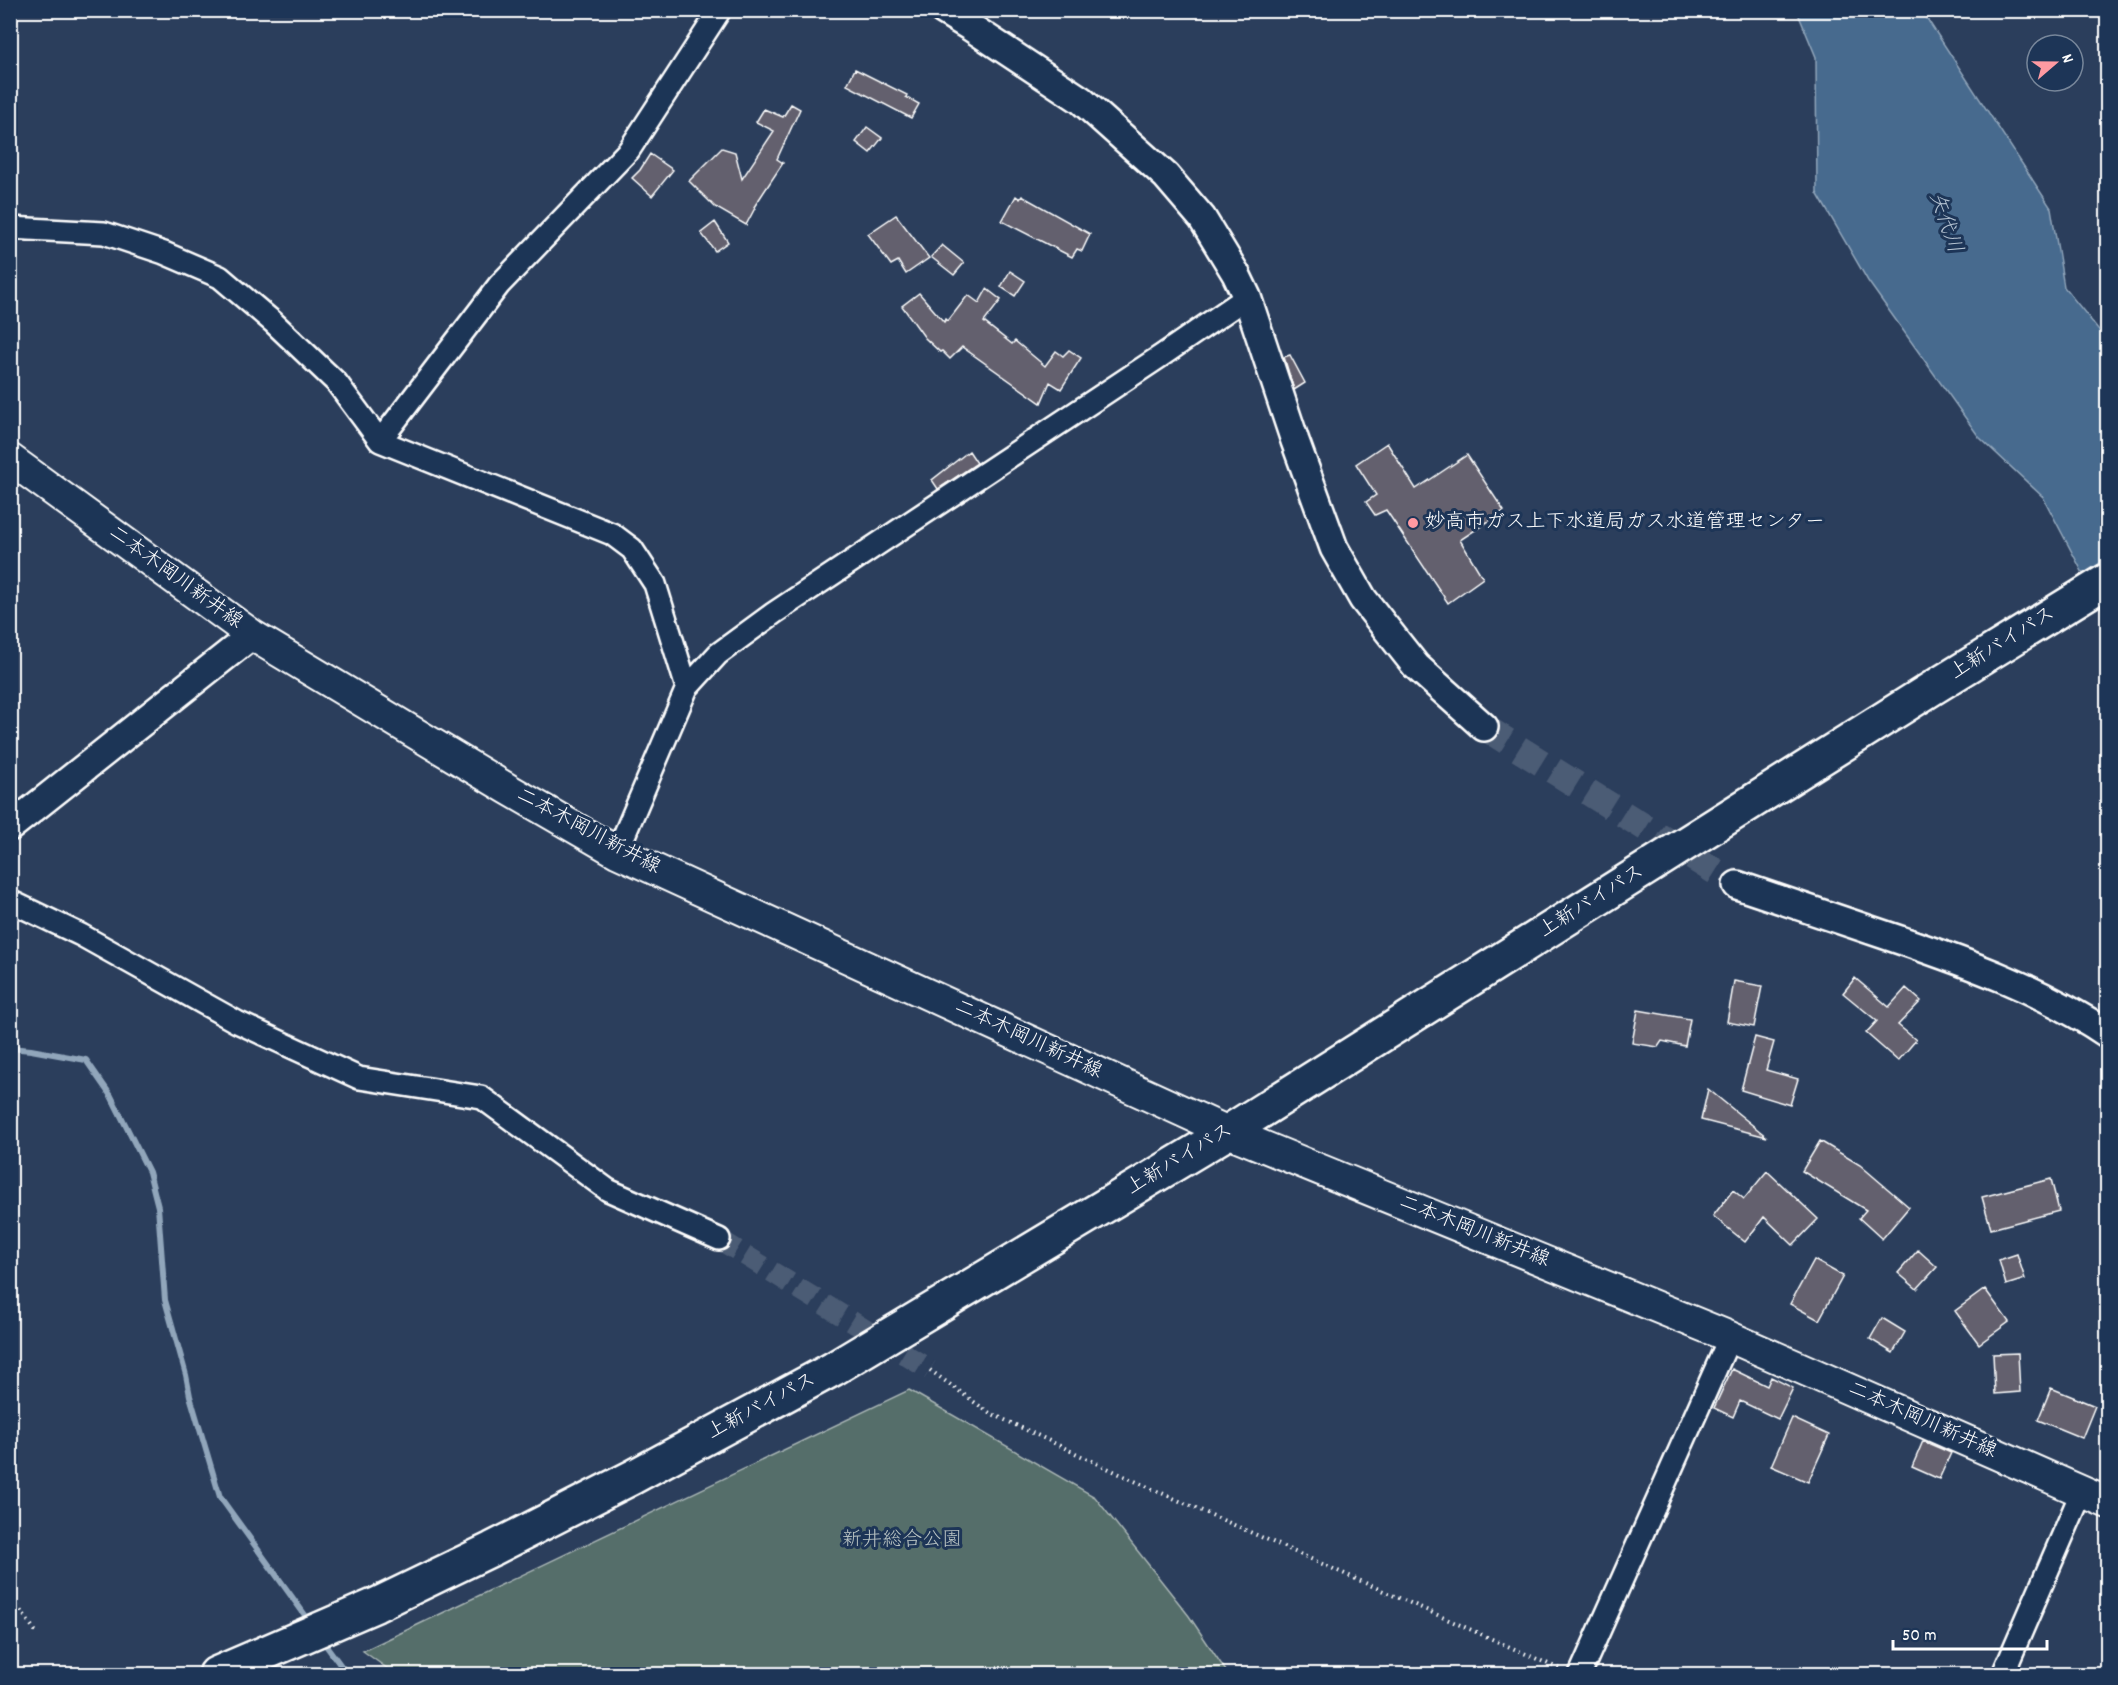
<svg xmlns="http://www.w3.org/2000/svg" width="2118" height="1685" viewBox="0 0 2118 1685" font-family="Dekko,'Klee One',sans-serif">
<style>
.green{fill:#546e6b;stroke:#aab6b5;stroke-width:1.5}
.water{fill:#476a8e;stroke:#91a6bb;stroke-width:1.5}
.lines{fill:none;stroke-linecap:round;stroke-linejoin:round}
.stream{stroke:#91a6bb;stroke-width:6}
.building{fill:#63616e;stroke:#fff;stroke-width:1.5}
.minor-tunnel{stroke:#4b5b74;stroke-width:21;stroke-dasharray:21 10;stroke-linecap:butt}
.tertiary-tunnel{stroke:#4b5b74;stroke-width:27;stroke-dasharray:27 14;stroke-linecap:butt}
.minor-casing{stroke:#fff;stroke-width:26}
.tertiary-casing{stroke:#fff;stroke-width:32}
.secondary-casing{stroke:#fff;stroke-width:34}
.trunk-casing{stroke:#fff;stroke-width:38}
.path{stroke:#fff;stroke-width:4;stroke-dasharray:1.5 4.5;stroke-linecap:butt}
.minor{stroke:#1d3557;stroke-width:21}
.tertiary{stroke:#1d3557;stroke-width:27}
.secondary{stroke:#1d3557;stroke-width:30}
.trunk{stroke:#1d3557;stroke-width:33}
.poi-dot{fill:#ff9aa2;stroke:#1d3557;stroke-width:2}
.labels{text-anchor:middle;dominant-baseline:central;stroke-width:6;stroke-linejoin:round;paint-order:stroke}
.poi-label{font-size:20px;fill:#fff;stroke:#1d3557;text-anchor:start}
.street-label{font-size:20px;fill:#fff;stroke:#1d3557}
.park-label{font-size:20px;fill:#bbc5c4;stroke:#1d3557}
.water-label{font-size:21px;font-style:italic;fill:#b5c3d2;stroke:#1d3557}
</style>
<rect width="100%" height="100%" fill="#2b3e5c"/>
<filter id="ink" filterUnits="userSpaceOnUse"><feTurbulence type="fractalNoise" baseFrequency=".0167" numOctaves="2"/><feDisplacementMap in="SourceGraphic" scale="12" xChannelSelector="R" yChannelSelector="G"/><feConvolveMatrix kernelMatrix="1 2 1 2 8 2 1 2 1" color-interpolation-filters="sRGB"/></filter>
<g filter="url(#ink)">
<!-- green -->
<path class="green" d="M909,1390L1095,1497L1189,1616L1228,1674H395L363,1651Z"/>
<!-- water -->
<path class="water" d="M1797,11H1922L2051,208L2064,287L2107,340V619L2043,497L1979,437L1868,281L1817,193L1816,57Z"/>
<g class="lines">
<!-- stream -->
<path class="stream" d="M10,1048L31,1050L86,1060L111,1096L149,1172L158,1207L165,1300L186,1375L190,1396L220,1497L310,1622
M322,1640L347,1674"/>
</g>
<!-- building -->
<path class="building" d="M855,69L907,95L906,97L919,104L911,118L847,85Z
M791,104L800,109L777,159L783,163L754,207L755,208L746,225L715,207L689,181L722,148L735,152L742,179L774,131L756,122L764,109L783,117Z
M867,127L882,138L870,153L856,142Z
M650,154L673,170L652,196L632,178L640,170Z
M1016,196L1020,199L1022,196L1090,234L1082,251L1077,249L1072,257L1002,221Z
M896,215L929,258L906,274L898,261L891,265L868,234Z
M715,222L728,242L715,251L701,233Z
M942,245L964,263L954,275L931,257Z
M1010,271L1025,281L1015,296L1001,287Z
M987,289L1001,300L984,322L1012,344L1015,341L1045,366L1056,351L1063,356L1069,350L1081,358L1061,389L1050,382L1041,403L962,347L950,359L942,351L940,352L925,338L902,306L919,293L944,322L946,319L948,321L968,295L979,303Z
M1290,355L1305,383L1294,390L1284,357Z
M1387,443L1416,489L1467,455L1504,511L1460,540L1483,578L1448,603L1386,510L1375,515L1366,502L1376,495L1356,464Z
M969,451L977,463L938,489L932,480Z
M1855,978L1889,1007L1906,988L1921,1001L1898,1025L1916,1040L1898,1061L1866,1033L1877,1021L1843,993Z
M1734,981L1762,986L1754,1027L1727,1022Z
M1638,1010L1690,1019L1685,1046L1662,1041L1658,1047L1632,1043Z
M1755,1037L1774,1042L1766,1070L1798,1079L1790,1105L1741,1090Z
M1708,1089L1767,1137L1701,1120Z
M1820,1141L1860,1165L1909,1207L1882,1239L1859,1218L1866,1210L1802,1171Z
M1767,1171L1818,1219L1793,1245L1764,1217L1745,1242L1713,1216L1733,1190L1744,1199Z
M2051,1179L2059,1211L1991,1229L1982,1197Z
M1918,1250L1937,1267L1917,1289L1898,1273Z
M2017,1254L2025,1279L2006,1285L1999,1260Z
M1814,1260L1843,1276L1819,1320L1790,1304Z
M1985,1289L2009,1322L1979,1344L1955,1311Z
M1882,1318L1905,1332L1893,1353L1870,1339Z
M2018,1353L2020,1392L1995,1394L1993,1354Z
M1732,1369L1767,1386L1771,1377L1793,1388L1778,1419L1740,1401L1733,1417L1714,1408Z
M2051,1388L2095,1406L2082,1438L2038,1420Z
M1792,1418L1829,1435L1808,1482L1771,1466Z
M1923,1441L1951,1453L1939,1479L1912,1467Z"/>
<g class="lines">
<!-- minor-tunnel -->
<path class="minor-tunnel" d="M719,1239L930,1370"/>
<!-- tertiary-tunnel -->
<path class="tertiary-tunnel" d="M1484,727L1737,885"/>
<!-- minor casing -->
<g class="minor-casing">
<path id="minor" d="M10,228L104,233L164,253L220,277L273,322L337,383L380,441L612,534L632,549L655,584L687,688
M380,441L499,285L629,150L720,10
M617,852L687,688L718,654L774,613L1161,356L1247,297
M10,901L81,935L237,1022L359,1078L481,1097L608,1190L719,1239
M1580,1674L1730,1337
M2003,1674L2082,1491"/>
</g>
<!-- tertiary casing -->
<g class="tertiary-casing">
<path id="tertiary" d="M943,10L969,26L1081,100L1166,176L1202,218L1236,274L1247,297L1295,441L1334,548L1363,599L1416,666L1484,727
M10,827L252,635
M1737,885C1790,903 1843,921 1897,939C1970,964 2043,990 2108,1034"/>
</g>
<!-- secondary casing -->
<g class="secondary-casing">
<path id="secondary" d="M10,459L252,635L508,789L617,852L1228,1132L1730,1337L2108,1503"/>
</g>
<!-- trunk casing -->
<g class="trunk-casing">
<path id="trunk" d="M216,1674L376,1605L492,1549L633,1477L833,1369L1228,1132L1931,689L2108,580"/>
</g>
<!-- path -->
<path class="path" d="M930,1370L988,1412L1139,1483L1562,1670
M10,1596L36,1632"/>
<!-- minor -->
<use href="#minor" class="minor"/>
<!-- tertiary -->
<use href="#tertiary" class="tertiary"/>
<!-- secondary -->
<use href="#secondary" class="secondary"/>
<!-- trunk -->
<use href="#trunk" class="trunk"/>
</g>
</g>
<!-- markers -->
<circle class="poi-dot" cx="1413" cy="523" r="6"/>
<g class="labels">
<!-- poi labels -->
<g class="poi-label">
<text x="1425" y="523">妙高市ガス上下水道局ガス水道管理センター</text>
</g>
<!-- street labels -->
<g class="street-label">
<text transform="translate(175 578) rotate(36)">二本木岡川新井線</text>
<text transform="translate(2003 644) rotate(-32)">上新バイパス</text>
<text transform="translate(588 832) rotate(28)">二本木岡川新井線</text>
<text transform="translate(1592 902) rotate(-32)">上新バイパス</text>
<text transform="translate(1028 1040) rotate(25)">二本木岡川新井線</text>
<text transform="translate(1180 1160) rotate(-31)">上新バイパス</text>
<text transform="translate(1474 1232) rotate(22)">二本木岡川新井線</text>
<text transform="translate(762 1407) rotate(-28)">上新バイパス</text>
<text transform="translate(1922 1421) rotate(24)">二本木岡川新井線</text>
</g>
<!-- park labels -->
<g class="park-label">
<text x="902" y="1541">新井総合公園</text>
</g>
<!-- water labels -->
<g class="water-label">
<text transform="translate(1944 223) rotate(71)">矢代川</text>
</g>
</g>
<!-- margin -->
<rect width="2118" height="1685" fill="none" stroke="#1d3557" stroke-width="36"/>
<rect x="18" y="18" width="2082" height="1649" fill="none" stroke="#fff" stroke-width="2" filter="url(#ink)"/>
<!-- north arrow -->
<g transform="translate(2055 63) rotate(70)"><circle r="28" fill="#1d3557" stroke="#77869a" stroke-width="1.5"/>
<path d="M0-4.5L10 22L0 15L-10 22Z" fill="#ff9aa2"/>
<text y="-9" font-size="16" font-weight="bold" text-anchor="middle" fill="#ffffff">N</text>
</g>
<!-- scale -->
<path d="M1893 1640v9h154v-9" fill="none" stroke="#ffffff" stroke-width="3"/>
<text x="1902" y="1640" font-size="18" fill="#ffffff" stroke="#1d3557" stroke-width="4.5" paint-order="stroke">50 m</text>
</svg>
